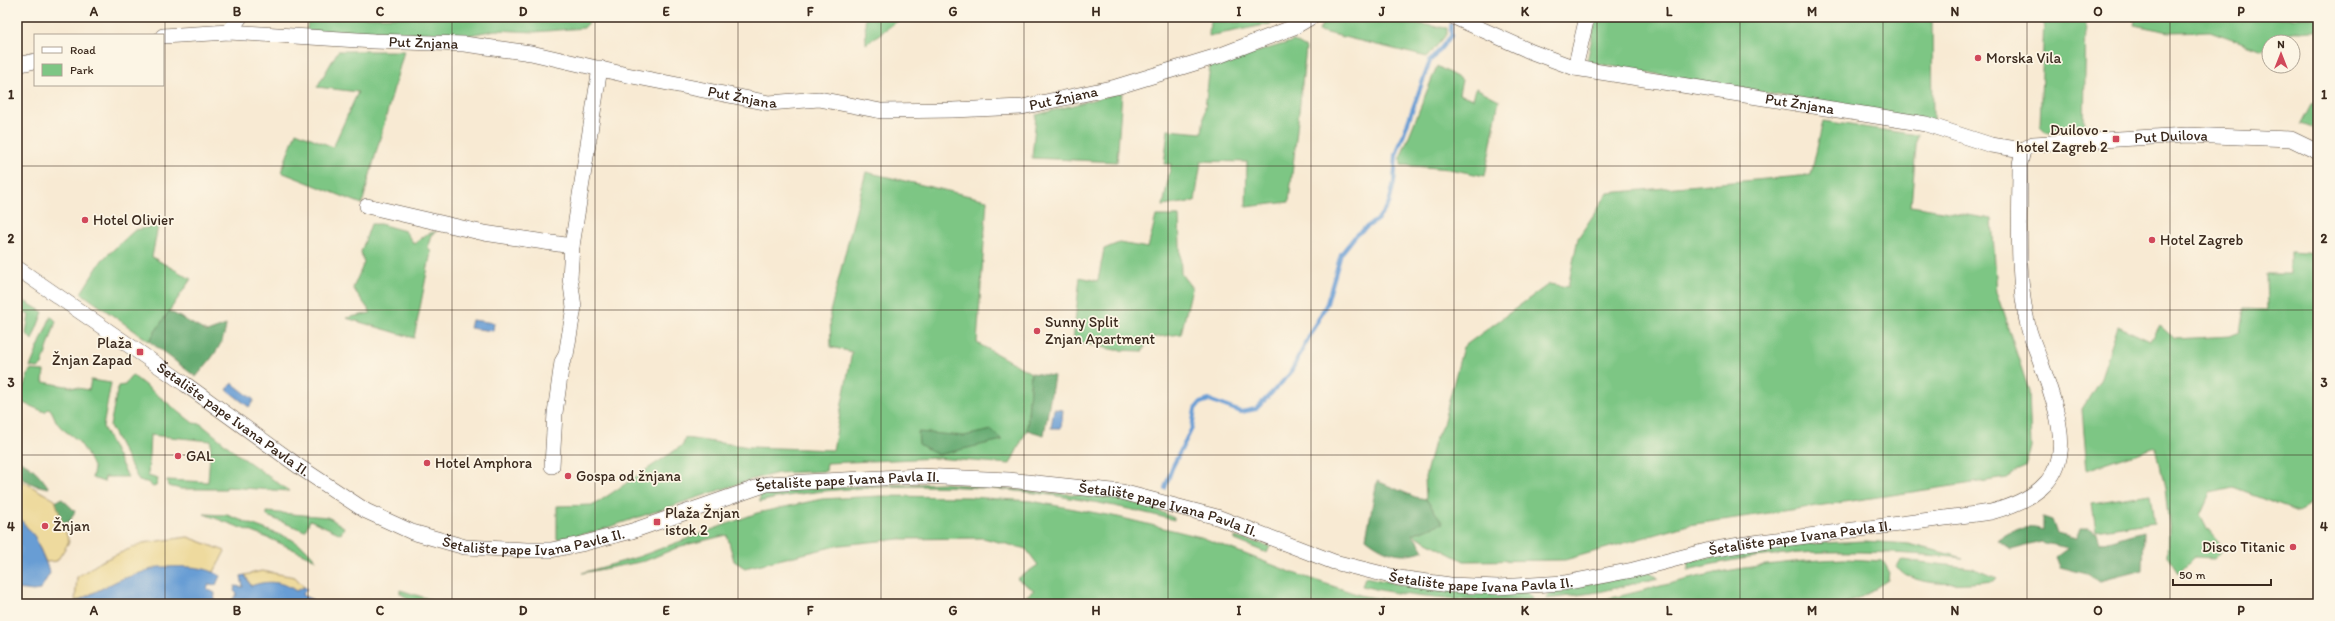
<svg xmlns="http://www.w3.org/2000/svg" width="2335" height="621" viewBox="0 0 2335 621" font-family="Itim,sans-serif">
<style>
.green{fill:#7dc684;stroke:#5c7851}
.forest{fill:#66ab72;stroke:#506a48}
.sand{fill:#eeda9e;stroke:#94825e}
.water{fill:#689dd4;stroke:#526479}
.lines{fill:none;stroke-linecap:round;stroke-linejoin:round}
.stream{stroke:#689dd4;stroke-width:4}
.minor-casing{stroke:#574739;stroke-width:16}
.minor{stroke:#fff;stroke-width:15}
.grid{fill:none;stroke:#3b2a1e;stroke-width:1;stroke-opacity:0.55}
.poi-dot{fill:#d1495b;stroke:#fcf5e5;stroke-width:1.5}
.labels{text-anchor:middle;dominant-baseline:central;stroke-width:3.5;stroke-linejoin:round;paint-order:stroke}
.street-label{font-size:15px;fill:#3b2a1e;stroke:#fcf5e5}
.poi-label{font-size:15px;fill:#3b2a1e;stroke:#fcf5e5;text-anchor:start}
.neatline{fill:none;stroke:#3b2a1e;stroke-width:1.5}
.grid-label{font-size:13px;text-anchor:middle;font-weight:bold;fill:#3b2a1e}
</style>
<rect width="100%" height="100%" fill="#fcf5e5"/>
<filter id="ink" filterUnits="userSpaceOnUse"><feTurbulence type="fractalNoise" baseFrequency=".025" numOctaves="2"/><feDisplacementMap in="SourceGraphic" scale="8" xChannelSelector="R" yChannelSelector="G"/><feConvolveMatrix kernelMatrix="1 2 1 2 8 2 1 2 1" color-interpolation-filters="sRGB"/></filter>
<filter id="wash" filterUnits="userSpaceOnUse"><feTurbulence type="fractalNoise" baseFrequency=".012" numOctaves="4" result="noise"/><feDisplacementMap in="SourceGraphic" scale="16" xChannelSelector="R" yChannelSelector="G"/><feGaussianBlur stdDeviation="0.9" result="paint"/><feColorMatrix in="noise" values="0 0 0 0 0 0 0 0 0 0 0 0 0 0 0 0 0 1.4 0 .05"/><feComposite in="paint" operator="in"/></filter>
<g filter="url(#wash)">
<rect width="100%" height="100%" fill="#f8ead3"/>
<!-- green -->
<path class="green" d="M309,17H618L593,18L584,28L535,32L496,30L464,36L306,32Z
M865,17H903L866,44Z
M1240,17H1284L1270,24L1209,36L1210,21L1240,22Z
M1325,17H1370L1447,28V34L1427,57L1319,31Z
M1596,17H1932L1933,122L1587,62Z
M2044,17H2086L2084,131L2046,132L2040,126Z
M2136,17L2318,18V30C2307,30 2289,31 2279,36C2271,40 2269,45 2263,50L2210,31L2169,32L2134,25Z
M1294,41L1306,48L1289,202L1246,207L1247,162L1201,161L1195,201L1163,206L1171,164H1164L1168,130L1202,133L1210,66Z
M338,51H404L362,204L281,172L296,132L333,147L358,92L317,87Z
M1437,66L1462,80L1459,94L1473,99L1476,88L1499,100L1485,176L1449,169L1401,165V156Z
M1122,92L1117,162L1032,158L1036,115Z
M2318,102V129L2301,123L2311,104Z
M1823,121L1917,135L1911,206L1992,219L1997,294L2029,391L2031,447L2025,466L2007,478L1688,525L1565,560L1464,561L1412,534L1442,523L1426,499L1425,477L1434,442L1443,424L1463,347L1549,284L1568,287L1578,238L1608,193L1811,175Z
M866,172L987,200L977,343L1031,373L1027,430L1010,464L936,458L827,463L826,471L778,473L750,480L594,532L557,539V506L594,505L683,445L685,438L750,447L833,450L852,352L831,347L830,312Z
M1156,216H1179L1181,274L1192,288L1181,334L1148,338L1143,351L1115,350L1073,341L1080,277L1098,281L1104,249L1119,243L1148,248Z
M371,224H380L405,231L414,244L427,234L437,231L431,235L428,247L431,252L414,338L346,318L371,313L353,288L364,263L361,252Z
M158,226L152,257L191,279L149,341L81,293L102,260L135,230Z
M2290,252L2318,254V498L2298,512L2233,488L2210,493L2200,515L2207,529L2224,549L2214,559L2194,558L2179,573L2168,556L2169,526L2165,488L2156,447L2087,470L2082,409L2100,380L2118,326L2150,341L2159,325L2175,339L2230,336L2240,332L2244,309L2267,310L2266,274H2290Z
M17,297L43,312L32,340L26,333L29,315L17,308Z
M51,316L56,321L42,365L38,368L30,367Z
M30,370L44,371L43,382L89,390L91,380L111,383L103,427L128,477H105L104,482L92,478L94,469C90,460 84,447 77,440C71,434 63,431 58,424C54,419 54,413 49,408L45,412L18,401Z
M132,375L193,423L201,424L236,453L289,491L226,487V489H181L168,486L167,480L208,482L211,441L150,435L148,476L158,479L156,486L153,487L147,482L139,481L110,426L118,386L125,385Z
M942,483L1116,498L1153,508L1174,518V520C1068,492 959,480 850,489C820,491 789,494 760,502V493L787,489Z
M2150,494L2154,522L2096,531L2092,503Z
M880,496L969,497L1031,501L1118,517L1201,537L1296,574L1363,596L1418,604H985L1024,598L1034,590L1017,579L1038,565L1026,549L983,538L899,539L840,545L745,568L734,561L727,535L681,546L645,561L582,573L638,557L757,513L822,499Z
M267,512L328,517L344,527L341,534L310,520L305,531L267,516Z
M204,514L227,515L291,539L305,548L316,560L271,539Z
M1235,537L1270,546L1267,553L1235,540Z
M1865,541L1909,544L1964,558C1871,550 1779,546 1688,570V561L1782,545Z
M1845,559L1883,561L1889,571L1888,580L1858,599L1843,604H1580C1635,595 1689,576 1744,568C1778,563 1811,560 1845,559Z
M1902,560L1973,568L1997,578L1994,581C1969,583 1912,590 1897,566L1899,561Z
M1649,571L1658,578L1599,592L1547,599L1548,594L1552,591Z
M1365,577L1408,586L1527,592L1532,597V600C1475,602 1419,600 1362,586Z
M400,590L429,599L435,604H414L400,593Z"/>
<!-- forest -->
<path class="forest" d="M169,311L207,332L226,325C224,346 209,361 196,377L149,341Z
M1031,373L1054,376L1044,435L1027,430Z
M992,430L1002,440L938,455L919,444L918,432L964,436Z
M17,460C32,465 40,475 49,488L35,485L17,476Z
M1377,481L1415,497L1426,499L1443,523L1412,534L1424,550C1402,559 1383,552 1366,538Z
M59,499H62L75,511L70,521L60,524L53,505Z
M2043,517L2052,520L2057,534L2076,539L2080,528H2088L2097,533L2100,543L2144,531L2143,570L2100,581L2087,574L2060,567L2056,557L2068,548L2041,542L2011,550L1998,540C2014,530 2025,524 2043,530Z"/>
<!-- sand -->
<path class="sand" d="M17,478L55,500L69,542L57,561L46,562L35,537L17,515Z
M188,537L225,551L214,572L184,567L119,580L75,602L77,577L102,561L143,543Z
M262,571L295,577L304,587L296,591C283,582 266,581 251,586L245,575Z"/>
<!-- water -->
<path class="water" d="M472,320L494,323L493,331L470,328Z
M232,383L254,400L249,407L227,390Z
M1054,409L1063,410L1061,428H1051Z
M17,515L35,537L50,573L40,590L33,591L17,589Z
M158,567C177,567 204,564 220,576L216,585L209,584L207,589L215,593L214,604H75V602L119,580Z
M245,575L251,586C267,580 282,581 296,591L304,587L307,589L302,595L313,600L312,604H229L237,594L234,591L235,586L243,587L241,576Z"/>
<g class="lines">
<!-- stream -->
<path class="stream" d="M1165,488L1172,468L1192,428L1195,409L1200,403L1209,400L1241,412L1256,409L1289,375L1327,303L1341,254L1357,234L1378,219L1389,204L1394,182L1396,155L1430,61L1451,36V25"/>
</g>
</g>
<g filter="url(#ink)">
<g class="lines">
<!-- minor casing -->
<g class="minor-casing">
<g id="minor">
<path id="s1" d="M1454,17L1532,52L1575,68L1926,124L1991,145L2023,150"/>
<path d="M229,32L240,17"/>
<path id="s2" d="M163,36L229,32L374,41L464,44L531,53L627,75L769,103L819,99L881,111L953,110L1022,107L1116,87L1221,55L1294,27L1311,17"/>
<path d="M17,65L35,61"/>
<path d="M1575,68L1587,17"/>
<path id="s3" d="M2023,150L2033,144L2187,135L2291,139L2318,152"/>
<path d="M367,206L484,233L572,246"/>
<path id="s4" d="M17,268L185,384L301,468L366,511L412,532L465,547L527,550H551L581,544L632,531L767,484L920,476L1009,480L1122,492L1217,517L1334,562L1399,578L1450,585L1498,587L1564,583L1633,570L1710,550L1746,544L1991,512C2081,487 2067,437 2041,363C2037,351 2031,339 2028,326C2016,277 2020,214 2020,164L2023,150"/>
<path d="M552,466L555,413L562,362L566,355L574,307L570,278L572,246L600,68"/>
</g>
</g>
<!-- minor -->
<use href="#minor" class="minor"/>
</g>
</g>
<!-- grid -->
<path class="grid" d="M165,17V604M308,17V604M452,17V604M595,17V604M738,17V604M881,17V604M1024,17V604M1168,17V604M1311,17V604M1454,17V604M1597,17V604M1740,17V604M1883,17V604M2027,17V604M2170,17V604M17,166H2318M17,310H2318M17,455H2318"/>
<!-- markers -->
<g class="poi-dot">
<circle cx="1978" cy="58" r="4"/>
<rect x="2112" y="135" width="8" height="8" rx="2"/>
<circle cx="85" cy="220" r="4"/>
<circle cx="2152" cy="240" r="4"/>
<circle cx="1037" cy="331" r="4"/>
<rect x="136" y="348" width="8" height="8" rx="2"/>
<circle cx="178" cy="456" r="4"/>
<circle cx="427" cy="463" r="4"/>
<circle cx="568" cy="476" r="4"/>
<rect x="653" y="518" width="8" height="8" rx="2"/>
<circle cx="45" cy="526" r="4"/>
<circle cx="2293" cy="547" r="4"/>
</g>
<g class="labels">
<!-- street labels -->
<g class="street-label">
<text stroke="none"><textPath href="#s2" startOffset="261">Put Žnjana</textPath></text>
<text stroke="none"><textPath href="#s2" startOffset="585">Put Žnjana</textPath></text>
<text stroke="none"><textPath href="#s2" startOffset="909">Put Žnjana</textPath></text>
<text stroke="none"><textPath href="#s1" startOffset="359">Put Žnjana</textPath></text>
<text stroke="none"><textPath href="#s3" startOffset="150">Put Duilova</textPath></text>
<text stroke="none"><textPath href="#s4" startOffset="264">Šetalište pape Ivana Pavla II.</textPath></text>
<text stroke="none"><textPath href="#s4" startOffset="924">Šetalište pape Ivana Pavla II.</textPath></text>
<text stroke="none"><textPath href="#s4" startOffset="1248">Šetalište pape Ivana Pavla II.</textPath></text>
<text stroke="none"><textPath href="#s4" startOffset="600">Šetalište pape Ivana Pavla II.</textPath></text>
<text stroke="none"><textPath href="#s4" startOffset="1896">Šetalište pape Ivana Pavla II.</textPath></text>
<text stroke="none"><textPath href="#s4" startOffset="1572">Šetalište pape Ivana Pavla II.</textPath></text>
</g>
<!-- poi labels -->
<g class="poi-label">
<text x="1986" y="58">Morska Vila</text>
<text x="2108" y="130" text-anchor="end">Duilovo -<tspan x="2108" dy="17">hotel Zagreb 2</tspan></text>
<text x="93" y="220">Hotel Olivier</text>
<text x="2160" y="240">Hotel Zagreb</text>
<text x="1045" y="322">Sunny Split<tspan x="1045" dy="17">Znjan Apartment</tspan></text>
<text x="132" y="343" text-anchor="end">Plaža<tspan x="132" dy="17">Žnjan Zapad</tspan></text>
<text x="186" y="456">GAL</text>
<text x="435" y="463">Hotel Amphora</text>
<text x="576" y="476">Gospa od žnjana</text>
<text x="665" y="513">Plaža Žnjan<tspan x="665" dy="17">istok 2</tspan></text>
<text x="53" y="526">Žnjan</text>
<text x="2285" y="547" text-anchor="end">Disco Titanic</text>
</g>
</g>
<!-- margin -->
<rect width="2335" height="621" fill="none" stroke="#fcf5e5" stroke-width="44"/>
<!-- legend -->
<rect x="34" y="34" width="130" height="52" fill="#fcf5e5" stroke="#afa495"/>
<rect x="42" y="47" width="20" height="6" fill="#ffffff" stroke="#afa495"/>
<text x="70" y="54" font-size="12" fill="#3b2a1e">Road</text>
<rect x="42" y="64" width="20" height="12" fill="#7dc684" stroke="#afa495"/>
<text x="70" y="74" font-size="12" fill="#3b2a1e">Park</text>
<!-- north arrow -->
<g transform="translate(2281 54)"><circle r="19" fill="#fcf5e5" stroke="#afa495"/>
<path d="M0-3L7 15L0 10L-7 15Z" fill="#d1495b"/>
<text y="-6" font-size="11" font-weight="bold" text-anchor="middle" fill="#3b2a1e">N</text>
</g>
<!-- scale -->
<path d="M2173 579v6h98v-6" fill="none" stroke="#3b2a1e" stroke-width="2"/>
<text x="2179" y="579" font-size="12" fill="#3b2a1e" stroke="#fcf5e5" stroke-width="3" paint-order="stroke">50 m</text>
<rect x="22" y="22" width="2291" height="577" class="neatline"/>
<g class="grid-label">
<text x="94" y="16">A</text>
<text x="237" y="16">B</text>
<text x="380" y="16">C</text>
<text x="523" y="16">D</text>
<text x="666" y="16">E</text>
<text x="810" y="16">F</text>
<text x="953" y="16">G</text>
<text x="1096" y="16">H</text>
<text x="1239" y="16">I</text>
<text x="1382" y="16">J</text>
<text x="1525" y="16">K</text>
<text x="1669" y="16">L</text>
<text x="1812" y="16">M</text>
<text x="1955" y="16">N</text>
<text x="2098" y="16">O</text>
<text x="2241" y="16">P</text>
<text x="11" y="99">1</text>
<text x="2324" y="99">1</text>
<text x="11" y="243">2</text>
<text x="2324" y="243">2</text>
<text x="11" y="387">3</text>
<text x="2324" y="387">3</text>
<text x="11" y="531">4</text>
<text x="2324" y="531">4</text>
<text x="94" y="615">A</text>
<text x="237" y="615">B</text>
<text x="380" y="615">C</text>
<text x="523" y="615">D</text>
<text x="666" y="615">E</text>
<text x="810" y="615">F</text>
<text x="953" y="615">G</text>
<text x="1096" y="615">H</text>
<text x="1239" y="615">I</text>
<text x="1382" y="615">J</text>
<text x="1525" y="615">K</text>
<text x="1669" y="615">L</text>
<text x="1812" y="615">M</text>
<text x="1955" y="615">N</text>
<text x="2098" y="615">O</text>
<text x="2241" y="615">P</text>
</g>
</svg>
